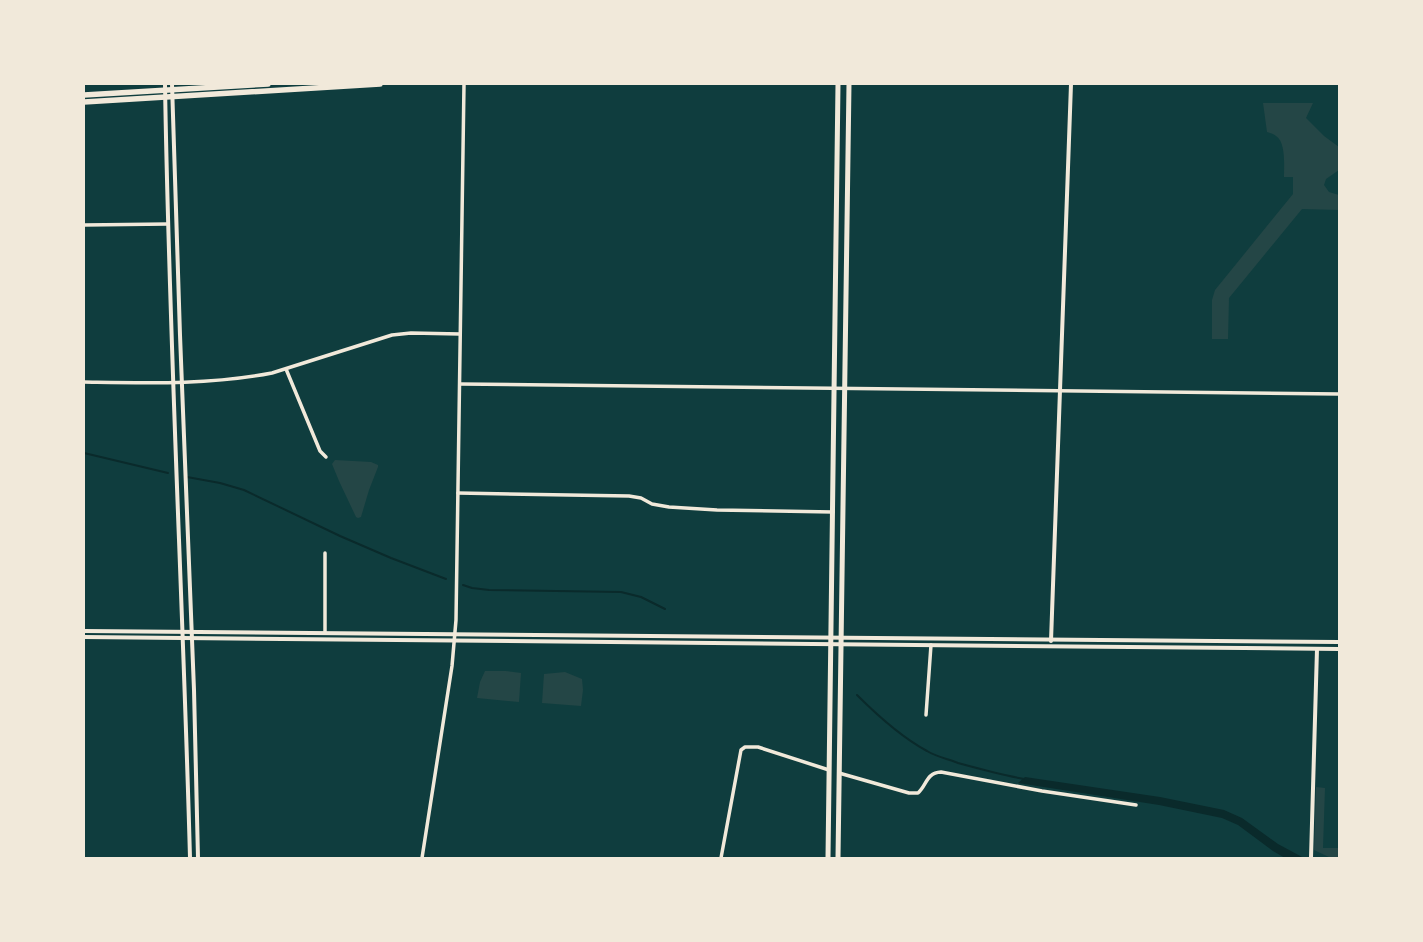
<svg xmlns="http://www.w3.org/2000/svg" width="1423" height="942" font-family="'Archivo Narrow',sans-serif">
  <rect width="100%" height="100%" fill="#0f3d3e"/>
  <g fill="#244646">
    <path d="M1263,103H1313L1306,118L1324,136L1339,147V170L1326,179L1324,185L1329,192L1339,195V210L1302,209L1229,298L1228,339H1212V300L1215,290L1293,194V177H1284C1284,166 1286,142 1276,136C1274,134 1270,133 1267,132Z"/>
    <path d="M335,460L371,462L378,465V467L369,490L361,517L358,518L356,517L339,481L332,464Z"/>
    <path d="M485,671H506L521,673L519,702L477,698L480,682Z"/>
    <path d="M565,672L582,679L583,690L581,706L542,703L544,674Z"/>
    <path d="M1316,787L1325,788L1323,848H1339V858H1331L1314,850Z"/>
  </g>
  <path fill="#0a2a2b" d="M1025,777L1160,797L1224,810L1242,818L1278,844L1304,858H1285L1273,851L1238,825L1222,818L1159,805L1018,783Z"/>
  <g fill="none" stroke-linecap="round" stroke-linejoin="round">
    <g stroke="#0a2a2b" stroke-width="2">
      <path d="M84,453L168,473"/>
      <path d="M187,477L220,483L244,490L340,536L391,558L446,579"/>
      <path d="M463,585L472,588L489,590L621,592L641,597L665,609"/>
      <path d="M857,695C878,716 901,737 927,751C937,757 948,759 958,763C980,769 1002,775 1024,779"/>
    </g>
    <g stroke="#f1e9da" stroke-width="3.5">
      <path d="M84,225L168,224"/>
      <path d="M286,369L320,451L326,457"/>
      <path d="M84,382C147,383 210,385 272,373L392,335L411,333L460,334"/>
      <path d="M460,384L1339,394"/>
      <path d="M458,493L629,496L641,498L652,504L669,507L717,510L833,512"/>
      <path d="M325,633V553"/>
      <path d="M926,715L931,645"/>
      <path d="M839,773L909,793H918C927,785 926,773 941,772L1042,791L1136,805"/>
      <path d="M422,858L452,666L456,620L464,84"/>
      <path d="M721,858L741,750L745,747H758L829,770"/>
    </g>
    <g stroke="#f1e9da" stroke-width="4">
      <path d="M165,84C169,342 183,600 190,858"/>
      <path d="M172,84L180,335L194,690L198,858"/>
      <path d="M84,631L1339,642"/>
      <path d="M84,637L1339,649"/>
      <path d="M1051,641L1071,84"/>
      <path d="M1311,858L1317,649"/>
    </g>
    <g stroke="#f1e9da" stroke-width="5">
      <path d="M828,858L838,84"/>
      <path d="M838,858L849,84"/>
    </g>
    <g stroke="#f1e9da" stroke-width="5.5">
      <path d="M84,95L268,84"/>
      <path d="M84,102L380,84"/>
    </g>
  </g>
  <rect width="1423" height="942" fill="none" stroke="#f1e9da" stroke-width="170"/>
</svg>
